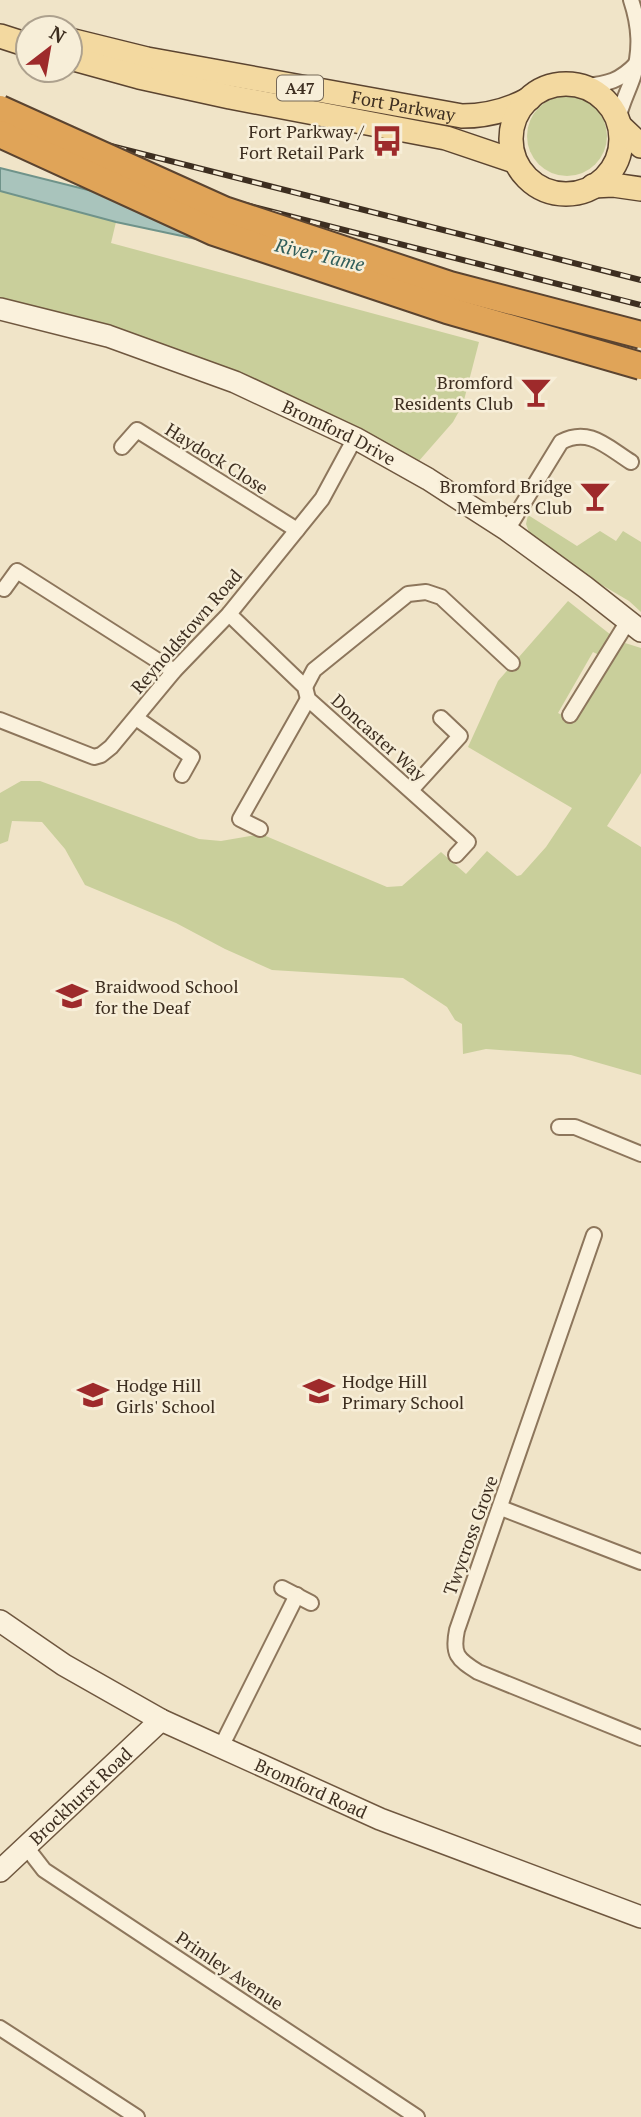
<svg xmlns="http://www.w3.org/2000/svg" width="641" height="2117" font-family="'PT Serif',serif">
  <rect width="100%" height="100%" fill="#f0e4c8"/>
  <g fill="#c9cf9b">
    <circle cx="567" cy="136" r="40"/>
    <path d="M0,191L116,222L111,243L479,342L463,404L453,422L418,462L245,374L107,324L0,304Z"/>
    <path d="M528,515L577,546L600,531L616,541L623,531L641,542V612L629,601L590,578L530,535L526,524Z"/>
    <path d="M568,601L611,635L599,655L593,652L558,713L570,719L625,643L641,648V773L607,826L641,847V1075L571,1055L486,1049L463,1054L462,1024L455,1020L447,1007L403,978L272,970L225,949L176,923L85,885L65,849L42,822L12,821L8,841L0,844V793L21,781H40L199,839L221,841L261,834L387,887L402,886L441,852L466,874L487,851L517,876L521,875L546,847L572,808L468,747L498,681Z"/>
  </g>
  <path fill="#a9c4bc" stroke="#6f938a" stroke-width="2" d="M0,168L180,213L641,321V337L445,292L116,222L0,191Z"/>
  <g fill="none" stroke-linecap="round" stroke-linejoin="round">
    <defs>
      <g id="street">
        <path d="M584,86C608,84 620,81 637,63"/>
        <path d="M618,120C621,104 628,92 633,77C641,50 640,27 631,0"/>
        <path d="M122,447L137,430L297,530"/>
        <path d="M507,530L561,442C589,427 607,447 631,462"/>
        <path d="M4,589L17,571L174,671"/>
        <path d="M229,614L305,687L308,699L468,842L456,855"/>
        <path d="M305,687L314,670L408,594L426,592L441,597L512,663"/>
        <path d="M570,715L628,621"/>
        <path d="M136,718L192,757L182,775"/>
        <path d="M0,720L94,757L101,755L111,747L174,671L229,614L322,499L355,438"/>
        <path d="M411,790L460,736L441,718"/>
        <path d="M260,829L240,819L308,699"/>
        <path d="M559,1127H575L641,1154"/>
        <path d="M594,1235L457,1630C452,1654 457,1659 478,1672L641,1738"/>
        <path d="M501,1508L641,1562"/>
        <path d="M282,1588L311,1603"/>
        <path d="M221,1747L297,1595"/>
        <path d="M27,1848L44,1870L417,2117"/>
        <path d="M0,2028L137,2117"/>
      </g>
      <g id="secondary">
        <path id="s1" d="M0,309L108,336L235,382L355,438L428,479L507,530L585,587L641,631"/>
        <path id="s2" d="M0,1621L64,1665L161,1720L380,1819L641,1917"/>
        <path id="s3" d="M0,1871L161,1720"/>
      </g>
      <g id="primary">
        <path d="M0,36L28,45"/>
        <path id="s4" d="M70,40L147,59L462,116C486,116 507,111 529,99"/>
        <path d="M70,58L139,77L230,97L446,138L514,161"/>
        <circle cx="566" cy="139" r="55"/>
        <path d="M620,126L641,146"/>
        <path d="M593,186L613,185L641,189"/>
      </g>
    </defs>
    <use href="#street" stroke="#8d765c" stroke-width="18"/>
    <use href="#secondary" stroke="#6f573f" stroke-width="24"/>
    <use href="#primary" stroke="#5b4430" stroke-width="26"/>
    <use href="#street" stroke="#faf1dc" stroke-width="14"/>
    <use href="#secondary" stroke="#faf1dc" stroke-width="21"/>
    <use href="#primary" stroke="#f3d9a0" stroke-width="23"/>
    <defs>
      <g id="rail">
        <path d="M0,118L641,280"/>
        <path d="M0,143L641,305"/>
      </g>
    </defs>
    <use href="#rail" stroke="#3d2e20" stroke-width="6"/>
    <use href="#rail" stroke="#f7eed8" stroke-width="3.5" stroke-dasharray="10" stroke-linecap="butt"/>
    <defs>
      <g id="highway-bridge">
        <path d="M0,109L224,210L450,285L641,335"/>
        <path d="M0,134L214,232L447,310L641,366"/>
      </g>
    </defs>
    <use href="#highway-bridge" stroke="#5b4430" stroke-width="30" stroke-linecap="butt"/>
    <use href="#highway-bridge" stroke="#e0a458" stroke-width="26"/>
  </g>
  <defs>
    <symbol id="bus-bare" viewBox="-9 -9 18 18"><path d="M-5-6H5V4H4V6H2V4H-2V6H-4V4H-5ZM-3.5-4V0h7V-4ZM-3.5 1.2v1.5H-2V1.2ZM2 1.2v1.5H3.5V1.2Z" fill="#9e2a2b" stroke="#f7eed8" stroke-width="2.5" paint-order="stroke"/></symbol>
    <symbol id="bar-bare" viewBox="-9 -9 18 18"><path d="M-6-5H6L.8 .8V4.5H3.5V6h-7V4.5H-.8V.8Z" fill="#9e2a2b" stroke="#f7eed8" stroke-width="2.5" paint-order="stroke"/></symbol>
    <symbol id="school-bare" viewBox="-9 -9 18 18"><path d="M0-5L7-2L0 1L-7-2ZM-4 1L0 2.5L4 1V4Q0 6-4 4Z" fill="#9e2a2b" stroke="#f7eed8" stroke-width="2.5" paint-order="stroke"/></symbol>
  </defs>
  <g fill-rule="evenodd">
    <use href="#bus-bare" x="365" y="119" width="44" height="44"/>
    <use href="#bar-bare" x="514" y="370" width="44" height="44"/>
    <use href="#bar-bare" x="573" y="474" width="44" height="44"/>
    <use href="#school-bare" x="50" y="974" width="44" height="44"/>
    <use href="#school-bare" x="297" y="1369" width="44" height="44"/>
    <use href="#school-bare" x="71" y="1373" width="44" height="44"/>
  </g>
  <g text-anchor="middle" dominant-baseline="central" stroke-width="5" stroke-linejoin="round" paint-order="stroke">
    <rect fill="#f7eed8" stroke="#756857" stroke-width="2" x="277" y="75.5" width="46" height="25" rx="5"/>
    <g font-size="16" font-weight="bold" fill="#3d2e20">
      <text x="300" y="88">A47</text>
    </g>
    <g font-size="18" fill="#3d2e20" stroke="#f7eed8">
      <text stroke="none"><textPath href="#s4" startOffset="340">Fort Parkway</textPath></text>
      <text stroke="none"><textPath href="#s1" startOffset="362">Bromford Drive</textPath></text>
      <text transform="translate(217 458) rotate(32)">Haydock Close</text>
      <text transform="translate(186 631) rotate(-49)">Reynoldstown Road</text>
      <text transform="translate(379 737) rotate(42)">Doncaster Way</text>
      <text transform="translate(470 1535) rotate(-70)">Twycross Grove</text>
      <text stroke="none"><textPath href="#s2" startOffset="354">Bromford Road</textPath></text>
      <text stroke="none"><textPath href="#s3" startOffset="110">Brockhurst Road</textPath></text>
      <text transform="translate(230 1970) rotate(34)">Primley Avenue</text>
    </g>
    <g font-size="18" fill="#3d2e20" stroke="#f7eed8" text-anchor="end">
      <text x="364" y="131">Fort Parkway /<tspan x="364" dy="21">Fort Retail Park</tspan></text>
      <text x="513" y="382">Bromford<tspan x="513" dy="21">Residents Club</tspan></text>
      <text x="572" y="486">Bromford Bridge<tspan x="572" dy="21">Members Club</tspan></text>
      <text x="95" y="986" text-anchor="start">Braidwood School<tspan x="95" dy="21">for the Deaf</tspan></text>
      <text x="342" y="1381" text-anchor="start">Hodge Hill<tspan x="342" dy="21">Primary School</tspan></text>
      <text x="116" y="1385" text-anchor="start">Hodge Hill<tspan x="116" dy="21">Girls' School</tspan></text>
    </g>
    <g font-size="19" font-style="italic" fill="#2f5d5a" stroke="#f7eed8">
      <text transform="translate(320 254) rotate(13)">River Tame</text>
    </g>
  </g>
  <g transform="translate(49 49) rotate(31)"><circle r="33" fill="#f7eed8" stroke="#ada18e" stroke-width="2"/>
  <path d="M0-5L12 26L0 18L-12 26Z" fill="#9e2a2b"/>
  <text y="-10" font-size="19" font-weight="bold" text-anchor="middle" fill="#3d2e20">N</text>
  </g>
</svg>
